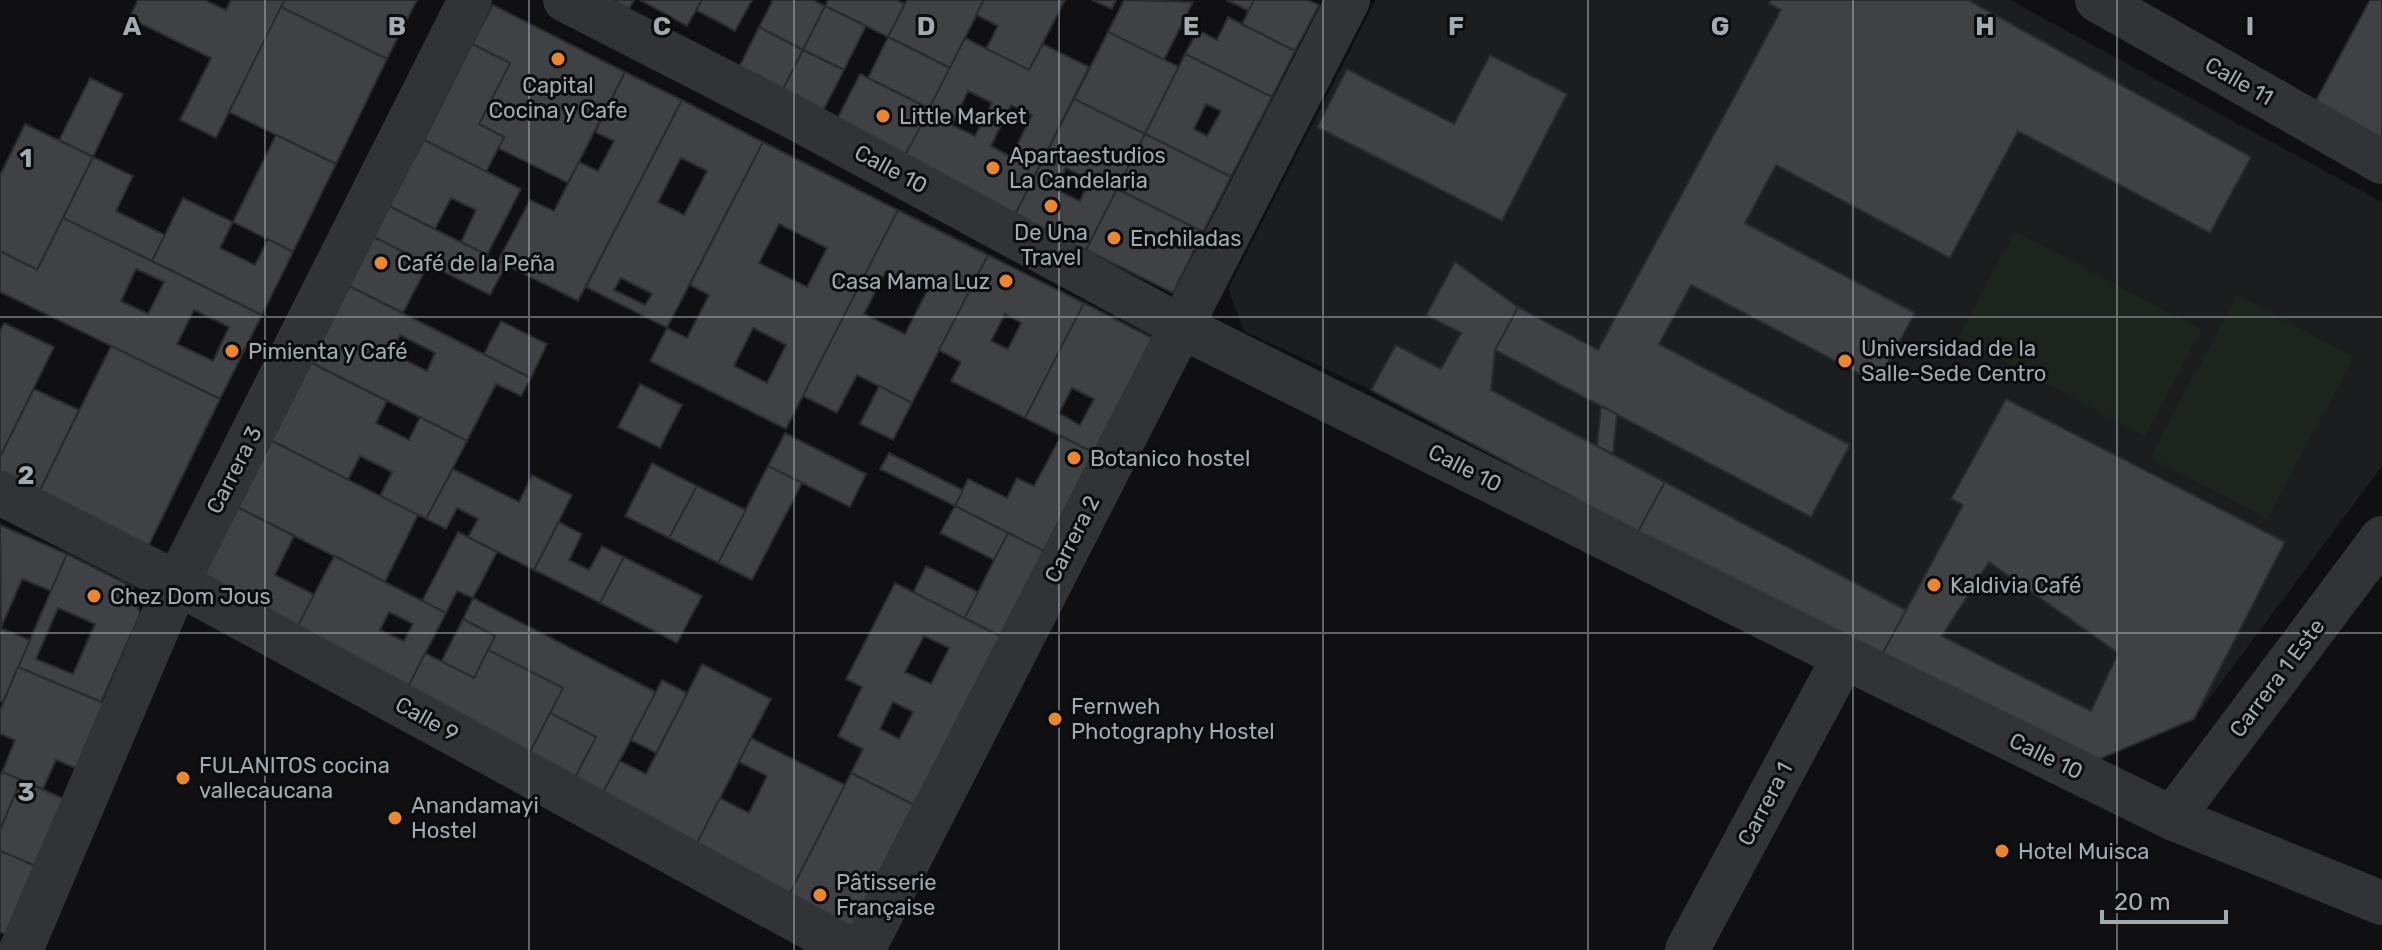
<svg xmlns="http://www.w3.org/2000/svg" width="2382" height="950" font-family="Rubik,sans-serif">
  <rect width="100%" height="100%" fill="#101012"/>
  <path fill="#1c1d1e" d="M1376,0H2010L2382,202V466L2194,719L2081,767L1371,390L1244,331L1228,289Z"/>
  <g fill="#1d241d">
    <path d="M2015,231L2202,330L2145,436L1958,337Z"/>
    <path d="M2237,295L2354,357L2267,519L2150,457Z"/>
  </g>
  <g fill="#3f4145" stroke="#2a2b2e" stroke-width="2" fill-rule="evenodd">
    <path d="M138,0H205L226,10L231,0H285L216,138L180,120L211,58L129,18Z"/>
    <path d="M285,0H417L387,59L281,7Z"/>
    <path d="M612,0H634L629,9Z"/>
    <path d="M640,0H702L687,26Z"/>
    <path d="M702,0H752L735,31L696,10Z"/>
    <path d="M773,0H813L825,6L803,50L759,27Z"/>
    <path d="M828,0H897L905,4L888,37L825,6Z"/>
    <path d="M907,0H984L950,68L888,37Z"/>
    <path d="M984,0H1065L1029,70L986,49L998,26L976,15Z"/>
    <path d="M1092,0H1116L1112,9Z"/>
    <path d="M1124,0L1193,2L1164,60L1108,32Z"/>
    <path d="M1226,0H1254L1249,11Z"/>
    <path d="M1254,0H1308L1319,5L1295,51L1242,24Z"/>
    <path d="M1771,0H1968L2251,157L2210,233L2018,131L1950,258L1776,165L1745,223L1915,313L1877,383L1691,285L1659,344L1850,445L1811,517L1495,350L1518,307L1598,350L1781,10L1769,4Z"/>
    <path d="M2370,0H2382V142L2313,106Z"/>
    <path d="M493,5L625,72L568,183L498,148L504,137L479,124L510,63L472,44Z"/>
    <path d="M825,6L866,26L844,70L803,50Z"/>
    <path d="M281,7L387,59L336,164L229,112Z"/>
    <path d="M1228,17L1295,51L1272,97L1185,54L1198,30L1217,40Z"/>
    <path d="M759,27L803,50L779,97L735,75Z"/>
    <path d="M1108,32L1179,67L1145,134L1074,99Z"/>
    <path d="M888,37L950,68L930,109L868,78Z"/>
    <path d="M965,38L1029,70L1043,44L1089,67L1015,215L903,159ZM968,91L992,103L975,136L952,125ZM1011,105L1032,115L1011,157L991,146Z"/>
    <path d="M472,44L510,63L479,124L504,137L486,172L424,140Z"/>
    <path d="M803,50L844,70L820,117L779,97Z"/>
    <path d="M1185,54L1272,97L1231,177L1145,134ZM1206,104L1221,111L1207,136L1194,129Z"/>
    <path d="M1490,55L1567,94L1502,221L1317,127L1347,69L1454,124Z"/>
    <path d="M625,72L682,100L578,301L498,261L530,200L554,211L579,162L598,171L614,141L595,132Z"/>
    <path d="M860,74L930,109L903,159L834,125Z"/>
    <path d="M90,78L123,94L93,157L59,140Z"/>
    <path d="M1074,99L1145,134L1086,250L1015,215ZM1066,168L1090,180L1080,201L1055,189Z"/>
    <path d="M682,100L763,142L667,328L586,287ZM681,158L707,171L684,215L658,202ZM621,278L652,294L645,305L614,290Z"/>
    <path d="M25,124L93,157L37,270L0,251V175Z"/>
    <path d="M1145,134L1231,177L1203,232L1117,189Z"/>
    <path d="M276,135L336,164L293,252L233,222Z"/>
    <path d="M424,140L521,189L487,255L461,242L476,210L451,198L435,229L389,206Z"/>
    <path d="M763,142L898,210L786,429L650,361L667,328L687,338L709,295L690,285ZM779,224L827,248L807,287L759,263ZM753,328L786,345L767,383L734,366Z"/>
    <path d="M93,157L133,176L116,211L165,235L152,261L63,218Z"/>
    <path d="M1117,189L1203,232L1173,293L1086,250Z"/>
    <path d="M183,198L233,222L220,248L255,265L268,239L293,252L262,315L152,261Z"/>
    <path d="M389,206L506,265L490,295L374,237Z"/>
    <path d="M898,210L988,255L912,403L857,375L837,413L803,396ZM886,271L927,291L905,334L864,314Z"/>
    <path d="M63,218L262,315L220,399L0,292V251L37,270ZM136,269L164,282L148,314L121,301ZM194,310L229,327L213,361L177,344Z"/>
    <path d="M374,237L428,265L403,313L349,286Z"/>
    <path d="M988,255L1084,303L1025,418L951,381L961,362L939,350ZM1005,314L1021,323L1008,349L991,341Z"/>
    <path d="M1455,262L1518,307L1495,350L1491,390L1665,482L1638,532L1371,390L1396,345L1441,369L1461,333L1426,315Z"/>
    <path d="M349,286L531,378L521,396L496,384L467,441L310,362ZM400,335L435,353L427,371L391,353Z"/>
    <path d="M1084,303L1156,340L1098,455L1025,418ZM1072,388L1094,399L1080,425L1059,413Z"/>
    <path d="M501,321L547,344L531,378L484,354Z"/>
    <path d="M4,323L54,347L0,457V331Z"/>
    <path d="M111,346L220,399L147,549L37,496Z"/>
    <path d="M310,362L387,401L376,423L409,440L420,417L467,441L426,519L380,496L392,472L360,456L348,480L270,440Z"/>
    <path d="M640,384L682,405L660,448L618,427Z"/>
    <path d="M879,386L912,403L893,440L860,424Z"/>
    <path d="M34,389L79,410L37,496L0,478V457Z"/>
    <path d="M2006,399L2285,542L2194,719L2081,767L1879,660L1963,505L1951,499ZM1989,562L2118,653L2091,711L1942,636Z"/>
    <path d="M1601,406L1617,414L1613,454L1597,446Z"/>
    <path d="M785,433L866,474L850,507L768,466Z"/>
    <path d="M1061,436L1098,455L1048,553L955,506L968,479L1007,498L1017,478L1034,486Z"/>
    <path d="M270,440L418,515L385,582L235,506Z"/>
    <path d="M889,453L963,490L955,506L880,469Z"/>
    <path d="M652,463L697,486L669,538L625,516Z"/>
    <path d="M768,466L802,483L752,580L718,563Z"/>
    <path d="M453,469L519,502L532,475L572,495L534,570L468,537L478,519L457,508L446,529L426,519Z"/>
    <path d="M1665,482L1906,610L1879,660L1638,532Z"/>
    <path d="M697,486L746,510L718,563L669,538Z"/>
    <path d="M235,506L294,536L275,575L315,595L291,639L193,590Z"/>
    <path d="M955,506L1008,533L994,560L940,533Z"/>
    <path d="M559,522L582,534L569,560L589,570L602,546L624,557L600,603L534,570Z"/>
    <path d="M0,525L67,554L51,591L22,579L1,628Z"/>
    <path d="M458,532L497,552L473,598L457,591L446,613L422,601Z"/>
    <path d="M1008,533L1048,553L1004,638L964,619Z"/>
    <path d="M67,554L133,587L140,614L101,702L18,667ZM58,608L95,624L73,674L36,659Z"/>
    <path d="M334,556L446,613L403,697L291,639ZM389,612L413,624L404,641L380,630Z"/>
    <path d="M624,557L702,596L677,643L600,603Z"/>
    <path d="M926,566L978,592L964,619L913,593Z"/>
    <path d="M895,583L1004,638L918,807L851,773L863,749L838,736L862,687L846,679ZM924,636L949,648L931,684L905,672ZM893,702L913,712L899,739L880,729Z"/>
    <path d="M473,598L656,692L600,798L572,783L596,737L550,713L563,688L488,650L495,636L463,619Z"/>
    <path d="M463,619L495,636L474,678L441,662Z"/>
    <path d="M0,628L30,640L3,702L0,701Z"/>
    <path d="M488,650L563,688L526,760L403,697L425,653L474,678Z"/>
    <path d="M702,664L771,699L695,847L600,798L620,761L646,774Z"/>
    <path d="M18,667L108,705L80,770L56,760L43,789L2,772L15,740L0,734V710Z"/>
    <path d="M662,680L687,693L656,753L631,740Z"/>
    <path d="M550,713L596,737L572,783L526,760Z"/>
    <path d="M751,738L845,785L789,895L695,847L720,798L749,813L767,776L739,762Z"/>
    <path d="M2,772L21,780L0,830V776Z"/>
    <path d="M851,773L918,807L857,929L789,895Z"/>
    <path d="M21,780L67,800L38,867L0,851V830Z"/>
    <path d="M0,851L38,867L8,935L0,932Z"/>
  </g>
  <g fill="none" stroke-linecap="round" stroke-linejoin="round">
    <g stroke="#313336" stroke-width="44">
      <path d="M565,0L797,119L1180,326L1844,657L2172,818L2382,903"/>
      <path d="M2097,0L2382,162"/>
      <path d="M0,493L177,583L851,950"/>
      <path d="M2172,818L2382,538"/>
      <path d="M21,950L177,583L470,0"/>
      <path d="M863,950L1348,0"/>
      <path d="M1687,950L1844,657"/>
    </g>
  </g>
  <path fill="none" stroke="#a2aab2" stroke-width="2" stroke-opacity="0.55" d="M265,0V950M529,0V950M794,0V950M1059,0V950M1323,0V950M1588,0V950M1853,0V950M2117,0V950M0,317H2382M0,633H2382"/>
  <g fill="#e98631" stroke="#0b0c0d" stroke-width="3">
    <circle cx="558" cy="59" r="8"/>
    <circle cx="883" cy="116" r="8"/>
    <circle cx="993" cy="168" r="8"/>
    <circle cx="1051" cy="206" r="8"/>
    <circle cx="1114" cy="238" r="8"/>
    <circle cx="381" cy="263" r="8"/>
    <circle cx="1006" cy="281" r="8"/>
    <circle cx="232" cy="351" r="8"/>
    <circle cx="1845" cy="361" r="8"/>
    <circle cx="1074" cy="458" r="8"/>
    <circle cx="1934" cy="585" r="8"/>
    <circle cx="94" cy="596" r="8"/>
    <circle cx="1055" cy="719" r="8"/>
    <circle cx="183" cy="778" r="8"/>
    <circle cx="395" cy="818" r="8"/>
    <circle cx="2002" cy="851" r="8"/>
    <circle cx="820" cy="895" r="8"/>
  </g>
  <g text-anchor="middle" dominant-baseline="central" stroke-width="6" stroke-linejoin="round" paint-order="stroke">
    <g font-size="22" fill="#a2aab2" stroke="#0b0c0d">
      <text transform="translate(2239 81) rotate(30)">Calle 11</text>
      <text transform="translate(891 169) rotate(28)">Calle 10</text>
      <text transform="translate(1465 468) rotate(27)">Calle 10</text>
      <text transform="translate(234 470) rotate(-63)">Carrera 3</text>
      <text transform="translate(1072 539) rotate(-63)">Carrera 2</text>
      <text transform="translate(2277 678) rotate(-53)">Carrera 1 Este</text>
      <text transform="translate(427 719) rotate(29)">Calle 9</text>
      <text transform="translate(2046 756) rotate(26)">Calle 10</text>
      <text transform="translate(1765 804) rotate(-62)">Carrera 1</text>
    </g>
    <g font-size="22" fill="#a2aab2" stroke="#0b0c0d" text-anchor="start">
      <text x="558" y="85" text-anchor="middle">Capital<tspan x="558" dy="25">Cocina y Cafe</tspan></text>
      <text x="899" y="116">Little Market</text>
      <text x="1009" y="155">Apartaestudios<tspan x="1009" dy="25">La Candelaria</tspan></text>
      <text x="1051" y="232" text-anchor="middle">De Una<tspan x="1051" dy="25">Travel</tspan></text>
      <text x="1130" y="238">Enchiladas</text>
      <text x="397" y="263">Café de la Peña</text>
      <text x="990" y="281" text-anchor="end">Casa Mama Luz</text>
      <text x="1861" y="348">Universidad de la<tspan x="1861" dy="25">Salle-Sede Centro</tspan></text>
      <text x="248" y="351">Pimienta y Café</text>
      <text x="1090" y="458">Botanico hostel</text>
      <text x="1950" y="585">Kaldivia Café</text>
      <text x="110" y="596">Chez Dom Jous</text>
      <text x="1071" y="706">Fernweh<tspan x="1071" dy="25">Photography Hostel</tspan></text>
      <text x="199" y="765">FULANITOS cocina<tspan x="199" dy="25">vallecaucana</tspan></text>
      <text x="411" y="805">Anandamayi<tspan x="411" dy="25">Hostel</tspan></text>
      <text x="2018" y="851">Hotel Muisca</text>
      <text x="836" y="882">Pâtisserie<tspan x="836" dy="25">Française</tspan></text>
    </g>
  </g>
  <g font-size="26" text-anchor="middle" font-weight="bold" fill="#a2aab2" stroke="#0b0c0d" stroke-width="6" stroke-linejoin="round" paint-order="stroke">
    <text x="132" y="35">A</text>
    <text x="397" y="35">B</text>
    <text x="662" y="35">C</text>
    <text x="926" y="35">D</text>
    <text x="1191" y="35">E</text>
    <text x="1456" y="35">F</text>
    <text x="1720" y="35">G</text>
    <text x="1985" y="35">H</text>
    <text x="2250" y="35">I</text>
    <text x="26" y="167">1</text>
    <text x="26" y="484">2</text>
    <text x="26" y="801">3</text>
  </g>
  <path d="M2102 910v12h124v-12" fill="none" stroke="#a2aab2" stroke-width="4"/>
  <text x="2114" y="910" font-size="24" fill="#a2aab2" stroke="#0b0c0d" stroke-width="6" paint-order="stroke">20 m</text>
</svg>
